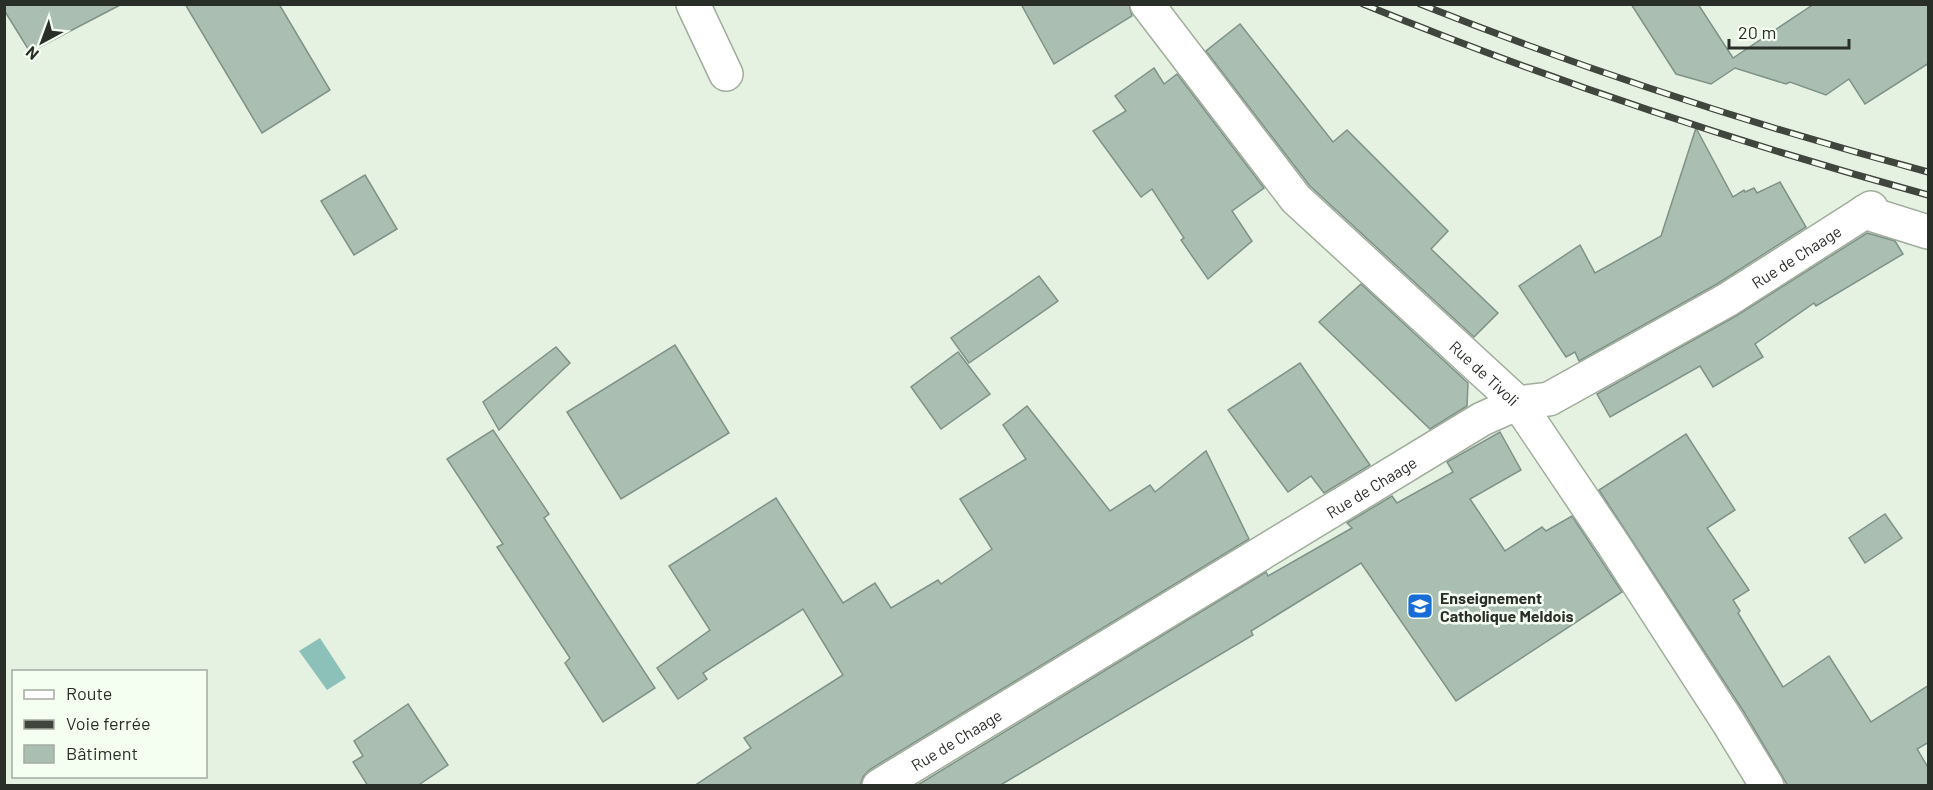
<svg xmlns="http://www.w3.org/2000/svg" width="1933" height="790" font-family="Barlow,sans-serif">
  <rect width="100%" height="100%" fill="#e6f2e1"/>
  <path fill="#8bc1b9" d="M320,638L346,678L327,690L299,651Z"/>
  <g fill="#aabeb2" stroke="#7f9287" stroke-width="1.5">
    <path d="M4,4H122L30,52L4,10Z"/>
    <path d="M185,4H279L330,90L262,133Z"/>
    <path d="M1021,4H1129L1132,16L1054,64Z"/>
    <path d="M1631,4H1698L1733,58L1814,4H1929V63L1865,104L1849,79L1826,95L1790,82L1786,84L1735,68L1711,84L1676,74Z"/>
    <path d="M1240,24L1333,142L1347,130L1448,231L1431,249L1498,313L1474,337L1310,186L1206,51Z"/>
    <path d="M1154,68L1164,84L1177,74L1264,188L1232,211L1252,241L1208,279L1181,240L1184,238L1152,189L1141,197L1093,131L1126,111L1115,96Z"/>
    <path d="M1696,128L1733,197L1744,190L1745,192L1754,188L1757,193L1780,182L1806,227L1717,284L1579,361L1575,352L1566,357L1519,286L1580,245L1595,273L1661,236Z"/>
    <path d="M365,175L397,229L354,255L321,201Z"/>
    <path d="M1867,233L1895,241L1903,254L1816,306L1814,303L1755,344L1763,357L1713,387L1700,366L1610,417L1597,394L1736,316Z"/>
    <path d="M1039,276L1058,301L969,363L951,338Z"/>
    <path d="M1361,284L1468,383L1467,406L1430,429L1319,322Z"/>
    <path d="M675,345L729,433L621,499L567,412Z"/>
    <path d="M556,347L570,363L499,430L483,402Z"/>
    <path d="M958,352L990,394L941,429L911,387Z"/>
    <path d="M1300,363L1370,465L1324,493L1311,476L1288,492L1228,410Z"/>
    <path d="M1027,406L1110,511L1150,485L1155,492L1206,451L1249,539L869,770L863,777L860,786H694L751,748L744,738L843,675L803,609L703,673L707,679L678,699L657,668L710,630L669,566L776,498L843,603L875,583L891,608L938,580L941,584L992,549L960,499L1026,459L1003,425Z"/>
    <path d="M493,430L549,514L544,518L655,688L603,722L565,663L570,658L497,547L503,544L447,459Z"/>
    <path d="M1500,432L1521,470L1470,499L1505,551L1542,527L1546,531L1572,516L1622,592L1456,701L1361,563L1251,631L1253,635L999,786H916L1266,572L1268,576L1352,528L1347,523L1392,496L1397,503L1453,472L1447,462Z"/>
    <path d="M1686,434L1735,510L1707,528L1749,590L1733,600L1740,611L1738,613L1783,687L1829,656L1871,722L1929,685V742L1917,749L1929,769V786H1788L1744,712L1599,490Z"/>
    <path d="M1885,514L1902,538L1865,563L1849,538Z"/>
    <path d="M408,704L448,765L417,786H368L353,762L363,756L354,741Z"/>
  </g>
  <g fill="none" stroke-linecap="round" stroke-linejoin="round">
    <defs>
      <g id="minor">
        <path d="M693,4L726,74"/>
        <path id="s1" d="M1147,4L1296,199L1518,403L1613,544L1728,722L1767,786"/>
        <path d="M1864,212L1928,232"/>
        <path id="s2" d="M879,786L1482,419L1518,403L1549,399L1727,300L1871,208"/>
      </g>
    </defs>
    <use href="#minor" stroke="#a1ad9c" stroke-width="36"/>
    <use href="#minor" stroke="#fff" stroke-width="33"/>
    <defs>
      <g id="rail">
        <path d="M1363,4C1549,80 1735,142 1928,195"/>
        <path d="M1420,4C1586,70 1756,126 1928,172"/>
      </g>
    </defs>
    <use href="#rail" stroke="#40453e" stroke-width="7"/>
    <use href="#rail" stroke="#f5fff1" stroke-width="4.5" stroke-dasharray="14" stroke-linecap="butt"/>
  </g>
  <defs>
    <symbol id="school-square" viewBox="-11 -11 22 22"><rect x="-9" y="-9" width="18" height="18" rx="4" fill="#186cd6" stroke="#f5fff1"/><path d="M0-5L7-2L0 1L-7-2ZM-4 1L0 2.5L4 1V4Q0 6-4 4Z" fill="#fff"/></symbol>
  </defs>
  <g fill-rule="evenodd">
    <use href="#school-square" x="1405" y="591" width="30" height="30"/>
  </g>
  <g text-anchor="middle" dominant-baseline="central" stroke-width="5" stroke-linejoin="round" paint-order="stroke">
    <g font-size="16" fill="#2a2e28" stroke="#f5fff1">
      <text stroke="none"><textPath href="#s2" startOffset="1062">Rue de Chaage</textPath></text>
      <text stroke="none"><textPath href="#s1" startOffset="502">Rue de Tivoli</textPath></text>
      <text stroke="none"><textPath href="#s2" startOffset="576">Rue de Chaage</textPath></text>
      <text stroke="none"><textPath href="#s2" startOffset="90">Rue de Chaage</textPath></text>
    </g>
    <g font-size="16" font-weight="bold" fill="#2a2e28" stroke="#f5fff1" text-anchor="start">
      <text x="1440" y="597">Enseignement<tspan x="1440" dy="18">Catholique Meldois</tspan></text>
    </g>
  </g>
  <rect width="1933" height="790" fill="none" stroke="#2a2e28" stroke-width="12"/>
  <rect x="12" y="670" width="195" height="108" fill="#f5fff1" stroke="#a4aba1" stroke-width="1.5"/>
  <rect x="24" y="690" width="30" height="9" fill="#ffffff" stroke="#a4aba1" stroke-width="1.5"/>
  <text x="66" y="700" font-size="18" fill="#2a2e28">Route</text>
  <rect x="24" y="720" width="30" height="9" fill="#40453e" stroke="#a4aba1" stroke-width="1.5"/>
  <text x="66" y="730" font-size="18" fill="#2a2e28">Voie ferrée</text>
  <rect x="24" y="745" width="30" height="18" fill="#aabeb2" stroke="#a4aba1" stroke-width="1.5"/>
  <text x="66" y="760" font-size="18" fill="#2a2e28">Bâtiment</text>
  <g transform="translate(42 42) rotate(221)" stroke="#f5fff1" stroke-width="4.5" paint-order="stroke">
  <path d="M0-4.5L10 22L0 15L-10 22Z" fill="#2a2e28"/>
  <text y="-9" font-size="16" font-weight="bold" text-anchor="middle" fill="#2a2e28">N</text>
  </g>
  <path d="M1729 39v9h120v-9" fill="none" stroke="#2a2e28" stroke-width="3"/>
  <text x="1738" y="39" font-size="18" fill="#2a2e28" stroke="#f5fff1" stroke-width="4.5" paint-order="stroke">20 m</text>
</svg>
